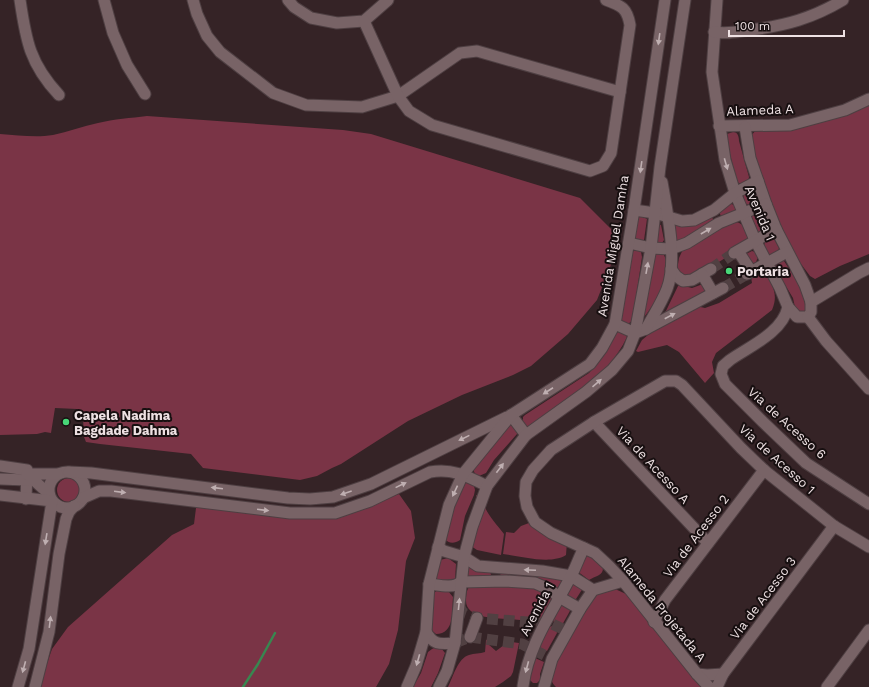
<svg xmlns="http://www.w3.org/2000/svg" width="869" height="687" font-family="'Work Sans',sans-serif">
  <rect width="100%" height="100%" fill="#352326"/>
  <g fill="#7a3446">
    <path d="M869,101V254L840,266L815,279L810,276L795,256L767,199L750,137L756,130Z"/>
    <path d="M147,116L343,130L371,134L580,198L614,232L618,247L597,300L568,334L531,366L513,375L462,395L408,421L341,464L332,468L317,476L300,480L203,468L191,454L100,444L86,442L84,437L83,418L77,409L55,408L51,433L45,432L37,434L0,435V134C18,135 35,138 53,135C68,132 83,126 98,123C114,119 131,118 147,116Z"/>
    <path d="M733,132C738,132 739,137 739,141L749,177L748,182L741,184L737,182L726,138L727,134Z"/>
    <circle cx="750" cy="198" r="7"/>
    <path d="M731,204L735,205L737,210L721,216L719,212L720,210Z"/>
    <path d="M758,211L762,212L768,226V228L760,233H758L751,216L752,214Z"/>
    <path d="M641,216L647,219L644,240L641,241H637L633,237L637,218Z"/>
    <path d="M711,216L713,219V222L711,224L677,242L675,239L674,223Z"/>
    <path d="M726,221C743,221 750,227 746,245L698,275L687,279L677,270L679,258L684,247Z"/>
    <path d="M657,224L661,225L664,240L662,243H656Z"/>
    <path d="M770,238L774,239L779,248L778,251L772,256C766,253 763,247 765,241Z"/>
    <path d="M637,250L641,252L642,257L633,317V320L628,324L622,322L621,320L631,252Z"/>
    <path d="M752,251L755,252L758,257L756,262L753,264L746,254Z"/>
    <path d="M658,253L664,255C674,275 657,300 645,316L643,315L653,255Z"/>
    <path d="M782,260L784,261L805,293L809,313L796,312L793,298L775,268L776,262Z"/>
    <path d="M764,271C772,285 779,293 772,310L716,353L712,362L714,373L705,383L679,352L667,345L638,352L636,351L642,340L655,329L696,306L705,308L719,303L752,283L751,277Z"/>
    <path d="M703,284L707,293L665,313L678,286L680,285L692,288Z"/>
    <path d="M619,330L625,333L627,337C607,379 566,401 529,427H527L523,424V417L525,415L589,373L596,365Z"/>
    <path d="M510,423L519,429L517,434L494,460L486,473L479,476L475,474L473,469Z"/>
    <circle cx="69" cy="490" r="12"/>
    <path d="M467,482L474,486L475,490L474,495L465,516L460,540C454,544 449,544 444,538L443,530L463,483Z"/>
    <path d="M399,494L411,511L415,538L406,561L398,630L389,664L376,687H39L52,649L68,627L172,535L194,524L196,508L200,503L331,518Z"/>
    <path d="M476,495L482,497C484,512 495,522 504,534L501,555L477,550L471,546L465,535V528L471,518L477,500Z"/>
    <path d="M529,523L533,524L567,542L566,555C551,565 520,556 503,554L506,532L514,533L521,526Z"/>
    <path d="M587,555H590L603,568C603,576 595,576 589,580L577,571L582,557Z"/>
    <path d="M448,558L456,564L455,580L451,583L438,581L436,578L440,560Z"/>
    <path d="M467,565L490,571L491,575L490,578L468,580L465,568Z"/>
    <path d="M500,572L564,578L558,589L501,577Z"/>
    <path d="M572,583L583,588L576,599L573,600L566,597Z"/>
    <path d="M470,585H530L549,593L551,599C546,610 545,620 532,621L533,625L527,635H524L520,630V620C504,618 465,621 466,600C466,593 467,590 470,585Z"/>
    <path d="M613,588L626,594L702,687H556C551,682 550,678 550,671L588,596Z"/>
    <path d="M438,590L448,591L453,597C452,610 455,634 436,634L430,629L432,594Z"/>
    <path d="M562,604L571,609L561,627L553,621Z"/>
    <path d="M552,626L556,629L557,633L547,651L543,652L538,647L548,628Z"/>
    <path d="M489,639L488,644L496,651L504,645L505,641L519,643L513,672L511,676L503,682L495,687H448C453,677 458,658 469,655C474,653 480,654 485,652L486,640Z"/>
    <path d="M436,647L441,648L445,653L438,673L431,687H413L421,673L428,652L432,649Z"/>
    <path d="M535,658L544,662L540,674V680L537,683H533L529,679Z"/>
  </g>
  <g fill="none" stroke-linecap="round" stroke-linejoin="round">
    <path stroke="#388750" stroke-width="2.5" d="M243,687L258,664L275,633"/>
    <g stroke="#514042" stroke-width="11" stroke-dasharray="11 5.5" stroke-linecap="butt">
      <path d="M711,269L734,253"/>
      <path d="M723,288L747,274"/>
      <path d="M459,606L463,613L477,618L552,624L567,631"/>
      <path d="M455,643L470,637L522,644L552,659"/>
    </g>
    <defs>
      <g id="minor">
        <path d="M20,0C26,41 30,64 59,95"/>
        <path d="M104,0L113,33L127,65L145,94"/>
        <path d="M193,0L197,14L207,36L220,52L273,93L306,105L362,107L398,96L460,53L477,51L620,92"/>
        <path d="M288,0L294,7L311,18L337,23L364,21L388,0"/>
        <path d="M717,0L712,72L725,160L735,193L755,240L780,288L788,307"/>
        <path d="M364,21L398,96L409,111L432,125L590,171L603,166L611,153L630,25C627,8 622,6 606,0"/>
        <path d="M714,32C728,34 736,32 750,30C785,26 813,18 843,0"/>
        <path d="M719,126L790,125L845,110L869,99"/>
        <path d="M745,127L750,158L766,204L776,229L805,285L811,302"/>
        <path d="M634,210L655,213L682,221L694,220L714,210L735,193L758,181"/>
        <path d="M629,243L651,248L671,249L687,243L719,223L766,204"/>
        <path d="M738,251L751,271"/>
        <path d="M734,253L776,229"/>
        <path d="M869,268L859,273L811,302V312L808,317H797L788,307C782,333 750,346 730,360L723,366L721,374L725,384L763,422L806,463L869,504"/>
        <path d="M671,269L676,276L683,281L692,280L711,269"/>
        <path d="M702,274L713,293"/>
        <path d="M747,274L787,252"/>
        <path d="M808,317L826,341L869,389"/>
        <path d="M615,324L635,333L646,329L723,288"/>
        <path d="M646,329C653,316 662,302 667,289C678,261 667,211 662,182"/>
        <path d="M511,415L526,435"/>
        <path d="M594,422L708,543"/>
        <path d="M0,466L27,470L26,499"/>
        <circle cx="67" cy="490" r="18"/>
        <path d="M69,472L91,473L288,498L310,499L333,497L371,484L507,417"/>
        <path d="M0,479L27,480"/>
        <path d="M49,494L27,474H57"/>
        <path d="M0,495L52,501L29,649L18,687"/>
        <path d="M83,498L99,491H111L290,513H335L370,501L430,472C452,468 467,476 487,486"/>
        <path d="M438,547L444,551L464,557L478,566L542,571L571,576L593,590"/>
        <path d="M429,584C439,585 453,589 461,582L506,581L535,583L549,589L559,597L580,609"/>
        <path d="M654,622L665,600L764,470"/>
        <path d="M426,632C434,646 441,644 455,643"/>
        <path d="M470,637L477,618"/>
        <path d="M697,674L707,675L723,674"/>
        <path d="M523,686C529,643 552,613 571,576C576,567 579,557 584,548"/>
        <path d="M35,687L49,632L59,554L66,519L69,512L74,506"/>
        <path d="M407,687L416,666L426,632L429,584L449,505L463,474L511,415L590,364L602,348L615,324L634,210L665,0"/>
        <path d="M439,687L447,671L455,643L464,557L472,527L487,486L526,435L586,392L612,370L628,351L635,333L651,248L660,167L685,0"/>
        <path d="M544,687L552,659L580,609L593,590L623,581"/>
        <path d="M709,687L697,674L623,581L609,566L595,553L551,533L535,522L527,507L525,496L526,482L533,470L551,450L594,422L665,381H676L682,385L741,448L764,470L834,526L869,547"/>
        <path d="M717,687L723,674L834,526"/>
        <path d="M827,687L869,630"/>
      </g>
    </defs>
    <use href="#minor" stroke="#4e3f42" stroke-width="13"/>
    <use href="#minor" stroke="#786366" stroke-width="11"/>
  </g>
  <defs><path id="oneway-solid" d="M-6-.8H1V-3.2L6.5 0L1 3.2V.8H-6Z"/></defs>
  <g fill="#bfafb1">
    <use href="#oneway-solid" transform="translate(659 39) rotate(98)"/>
    <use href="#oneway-solid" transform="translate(726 164) rotate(74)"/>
    <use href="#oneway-solid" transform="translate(641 167) rotate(98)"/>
    <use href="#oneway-solid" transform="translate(706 231) rotate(-30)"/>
    <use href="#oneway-solid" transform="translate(647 268) rotate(-80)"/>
    <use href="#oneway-solid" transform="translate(670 316) rotate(-28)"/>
    <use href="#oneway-solid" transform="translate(597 383) rotate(-41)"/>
    <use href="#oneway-solid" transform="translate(548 391) rotate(147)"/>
    <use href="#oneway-solid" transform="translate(464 438) rotate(154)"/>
    <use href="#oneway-solid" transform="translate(500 468) rotate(-53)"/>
    <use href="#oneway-solid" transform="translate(401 485) rotate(-26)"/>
    <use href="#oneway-solid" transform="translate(217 488) rotate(-173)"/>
    <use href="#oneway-solid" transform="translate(455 491) rotate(115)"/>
    <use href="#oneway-solid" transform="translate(120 492) rotate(7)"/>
    <use href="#oneway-solid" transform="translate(346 493) rotate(161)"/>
    <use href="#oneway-solid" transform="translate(263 510) rotate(7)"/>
    <use href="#oneway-solid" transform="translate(46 539) rotate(99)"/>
    <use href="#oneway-solid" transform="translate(530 570) rotate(-177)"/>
    <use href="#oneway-solid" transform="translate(459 604) rotate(-84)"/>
    <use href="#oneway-solid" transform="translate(50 622) rotate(-83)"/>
    <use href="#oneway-solid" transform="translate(418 660) rotate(106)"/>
    <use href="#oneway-solid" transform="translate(24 667) rotate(105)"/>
    <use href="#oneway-solid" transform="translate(527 667) rotate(105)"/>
  </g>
  <g fill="#48d778" stroke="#170f10" stroke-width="1.5">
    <circle cx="729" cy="271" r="4"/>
    <circle cx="66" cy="422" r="4"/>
  </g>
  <g text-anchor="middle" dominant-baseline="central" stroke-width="4" stroke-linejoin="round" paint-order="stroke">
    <g font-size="13" fill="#eee1e3" stroke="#170f10">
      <text transform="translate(760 110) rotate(-2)">Alameda A</text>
      <text transform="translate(760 213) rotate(67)">Avenida 1</text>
      <text transform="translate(613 246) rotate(-81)">Avenida Miguel Damha</text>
      <text transform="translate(787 423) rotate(42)">Via de Acesso 6</text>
      <text transform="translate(777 459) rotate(42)">Via de Acesso 1</text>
      <text transform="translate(653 465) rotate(47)">Via de Acesso A</text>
      <text transform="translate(696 536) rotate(-53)">Via de Acesso 2</text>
      <text transform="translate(763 598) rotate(-53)">Via de Acesso 3</text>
      <text transform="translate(537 609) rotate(-62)">Avenida 1</text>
      <text transform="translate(662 609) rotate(51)">Alameda Projetada A</text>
    </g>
    <g font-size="13" font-weight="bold" fill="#eee1e3" stroke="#170f10" text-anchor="start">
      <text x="737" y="271">Portaria</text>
      <text x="74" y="415">Capela Nadima<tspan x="74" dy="15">Bagdade Dahma</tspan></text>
    </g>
  </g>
  <path d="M729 30v6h115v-6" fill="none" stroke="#eee1e3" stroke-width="2"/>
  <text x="735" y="30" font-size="12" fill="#eee1e3" stroke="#170f10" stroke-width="3" paint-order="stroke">100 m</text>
</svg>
